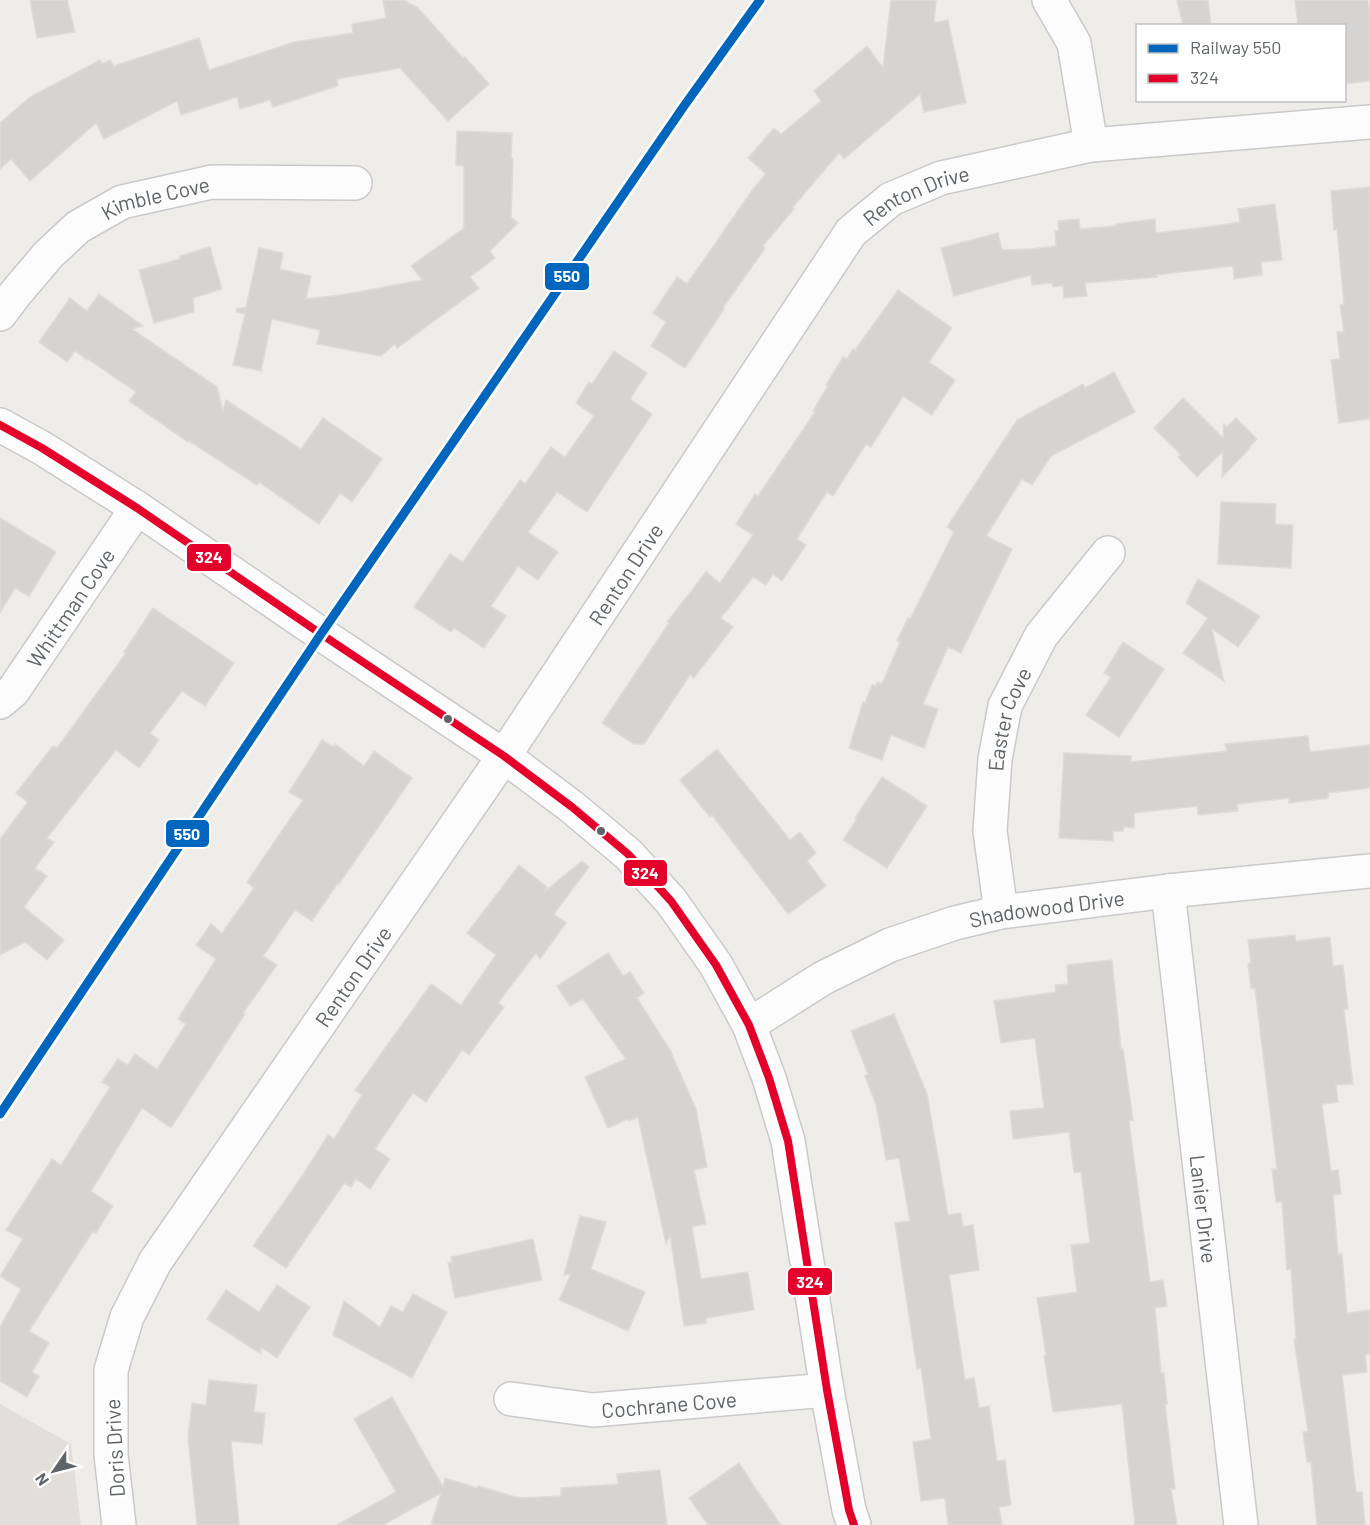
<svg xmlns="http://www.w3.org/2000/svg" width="1370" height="1525" font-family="Barlow,sans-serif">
  <rect width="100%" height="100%" fill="#efedea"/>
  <path fill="#e2dfda" d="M0,1404L71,1444L81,1525H0Z"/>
  <g fill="#d6d4d3" stroke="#dedcd9" stroke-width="1.5">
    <path d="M30,0H67L75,32L37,38Z"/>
    <path d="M383,0H403L417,7L463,58L465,57L489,84L448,121L400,68L337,79L338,86L273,107L270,100L240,109L237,97L181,115L177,101L104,139L96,123L30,181L11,159L0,169V123L30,97L100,60L102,64L110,60L114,66L199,38L209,70L294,42L353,33L352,24L386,18Z"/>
    <path d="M891,0H936L934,23L948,20L966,103L924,112L920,94L844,159L839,153L793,207L794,209L763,246L765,248L723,308L724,309L685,368L651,346L666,322L653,313L677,277L687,284L753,189L766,174L748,158L774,128L781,134L821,101L814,91L867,46L883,68Z"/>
    <path d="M1177,0H1208L1211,26H1183Z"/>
    <path d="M1295,0H1368L1370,13V81L1344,84V26H1298Z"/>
    <path d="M457,131L512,133L511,158H513L511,217L518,223L490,251L495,258L470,277L479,288L397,348L395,344L381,356L317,344L320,330L272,319L261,371L233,365L245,314L236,312V309L246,307L259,248L283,253L280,269L311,276L306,299L341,295L422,280L411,266L464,228V166L456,165Z"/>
    <path d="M1370,187V419L1339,423L1331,360L1340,359L1337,332H1344L1340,305L1344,304L1337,229L1334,230L1331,191Z"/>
    <path d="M1275,204L1282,260L1261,262L1262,275L1234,279L1233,266L1156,275L1157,277L1085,283L1087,296L1064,298L1063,286L1053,287L1052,283L1032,285L1031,275L954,296L941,248L998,233L1002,250L1031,249L1056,246L1055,231L1059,230L1058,221L1079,219L1080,229L1116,226V224L1155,219L1156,233L1207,227L1240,222L1238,209Z"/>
    <path d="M210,247L222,289L193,298L194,312L154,323L139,270L180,259V256Z"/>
    <path d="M898,290L952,328L929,362L955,380L932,415L903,396L871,447L866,444L833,496L827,492L812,515L797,539L806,545L782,581L773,574L766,585L753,577L721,618L733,627L694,678L690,675L644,744H634L602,723L669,623L667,622L706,572L720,583L753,535L736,524L755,494L758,496L815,412L813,411L828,386L826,385L843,357L847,359L853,349L855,350Z"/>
    <path d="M99,294L143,326L132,329L217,387L223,411L226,400L301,449L323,418L382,459L352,502L340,493L319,524L259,482L257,485L189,441L188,442L129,401L136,392L88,359L87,360L75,351L67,362L39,342L70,298L87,311Z"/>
    <path d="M614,351L647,373L630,399L652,414L587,512L557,492L528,532L558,552L538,580L518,566L491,606L506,616L484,648L454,628L451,632L414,607L450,554L463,562L520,480L525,484L551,447L565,457L594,416L576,403L589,382L592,384Z"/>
    <path d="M1114,372L1135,412L1051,456L1032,485L1022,479L986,536L1012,549L961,653L948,647L923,704L938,709L924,748L891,735L882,760L849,748L863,702L865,703L872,685L876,686L877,682L882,684L900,642L897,641L908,618L910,619L954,532L947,527L1017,420L1083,384L1085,388Z"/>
    <path d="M1183,398L1223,438L1224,424L1227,427L1236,418L1257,439L1249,447L1250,448L1222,477L1223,451L1197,477L1178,457L1181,455L1154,428Z"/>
    <path d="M1221,502L1276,504L1275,524L1293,525L1291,568L1218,564Z"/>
    <path d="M0,518L56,552L29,596L15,588L0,613Z"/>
    <path d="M1198,579L1260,616L1238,647L1212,629L1224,681L1183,653L1208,618L1186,603Z"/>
    <path d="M153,608L234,663L205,706L182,691L150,733L159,740L139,768L116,750L47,838L54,842L35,868L47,876L24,907L64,940L47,960L25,942L0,955V839L28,802L16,793L53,746L57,748L126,653L124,652Z"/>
    <path d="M1123,642L1164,669L1119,737L1086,715L1111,677L1104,673Z"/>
    <path d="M1308,736L1310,752L1370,745V788L1328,793V798L1289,803V798L1237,804L1238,811L1198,815L1197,806L1134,813V828L1124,827L1123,831H1113V841L1059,838L1064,753L1131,756V762L1227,751L1225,744Z"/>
    <path d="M322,740L333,747L335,744L364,766L374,751L412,778L339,884L338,883L312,921L295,910L263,956L277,965L243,1013L245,1014L171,1128L142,1108L91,1191L113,1206L96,1233L93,1231L29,1331L49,1343L32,1372L39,1376L27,1397L0,1381V1327L21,1289L0,1276L23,1239L6,1230L52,1159L61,1165L110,1087L102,1082L118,1059L128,1065L135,1054L157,1069L186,1024L178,1019L216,959L196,945L211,924L222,933L254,888L247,882L303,800L289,792Z"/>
    <path d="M717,749L790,840L800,832L816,853L807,861L826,886L788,914L712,815L710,817L680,780Z"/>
    <path d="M882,777L927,806L887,868L843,840L857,819L855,818Z"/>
    <path d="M582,861L589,867L554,914L566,923L540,959L536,953L498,1003L504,1007L469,1055L462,1050L426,1102L413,1093L375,1149L390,1159L370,1189L356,1179L351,1187L344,1183L286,1268L253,1246L300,1179L328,1135L334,1139L362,1095L355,1090L431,984L461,1005L496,955L467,933L519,865L547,887L544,892Z"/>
    <path d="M1295,935L1296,941L1330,937L1333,966L1343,965L1348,1009L1344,1010L1353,1084L1336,1085L1338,1102L1322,1104L1331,1171L1338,1170L1341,1194L1333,1195L1338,1254H1342L1347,1313L1370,1310V1354L1365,1355L1367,1372L1342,1375L1356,1492H1362L1365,1525H1317L1311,1462H1307L1303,1432H1308L1294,1339H1296L1291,1269L1287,1270L1282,1202H1276L1272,1169H1277L1255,988H1251L1248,964L1251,963L1248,940Z"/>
    <path d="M608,953L623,976L630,972L644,993L637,998L670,1050L696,1109L707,1167L694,1170L706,1224L692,1227L701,1279L748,1272L754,1310L706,1318V1323L684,1326L670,1235L666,1244L638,1117L629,1121L628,1119L608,1128L585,1077L626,1059L583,999L570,1006L557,986Z"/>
    <path d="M1112,960L1121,1049H1123L1133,1120L1129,1121L1150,1282L1163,1280L1167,1306L1155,1308L1161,1373H1164L1167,1404H1165L1175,1489H1171L1177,1525H1135L1122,1404L1053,1412L1044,1356L1046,1355L1037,1298L1077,1292L1071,1245L1090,1243L1081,1172L1074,1173L1069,1132L1013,1139L1010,1111L1044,1108L1035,1038L1001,1043L994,1001L1056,992L1055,985L1068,984L1067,965Z"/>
    <path d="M894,1014L927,1094L948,1215L961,1213L963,1227L973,1225L979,1270L949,1275L965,1380L974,1378L979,1408L989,1406L997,1461L1005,1460L1011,1505L999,1507L1002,1525H948L945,1498L921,1501L913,1442L931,1439L921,1368L917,1369L895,1223L910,1221L899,1158L886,1160L876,1105L865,1076L868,1074L851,1031Z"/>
    <path d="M580,1216L606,1222L591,1269L645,1292L628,1331L559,1300L571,1274L564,1275Z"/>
    <path d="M533,1239L542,1280L455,1298L448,1263L452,1262L451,1257Z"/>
    <path d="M277,1285L310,1307L277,1358L261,1347V1354L207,1319L226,1290L259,1312Z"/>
    <path d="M413,1294L447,1312L412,1378L333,1335L344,1301L380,1327L391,1306L403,1312Z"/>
    <path d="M209,1380L257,1385L254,1412L265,1413L262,1444L231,1441L239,1525H197L188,1437L192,1403L206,1405Z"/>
    <path d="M392,1397L443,1487L445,1478L477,1488L478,1486L519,1498L561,1496V1488L618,1484L617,1474L660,1470L667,1525H431L441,1493L383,1525H337L396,1492L354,1419Z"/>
    <path d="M739,1463L756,1489L781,1525H708L689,1498Z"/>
  </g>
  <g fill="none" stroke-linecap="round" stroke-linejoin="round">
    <defs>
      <g id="street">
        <path d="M1049,0L1074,43L1091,145"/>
        <path id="s1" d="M0,314L15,294L48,255L78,227L122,202L212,182L355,183"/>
        <path id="s2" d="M0,702L13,691L137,508"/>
        <path id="s3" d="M1168,891L1241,1525"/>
        <path id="s4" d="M1001,912L990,831L995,759L1005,706L1041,636L1108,553"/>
        <path id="s5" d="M749,1025L823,978L890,945L955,923L1001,912L1168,891L1370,871"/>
        <path id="s6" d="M511,1399L593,1410L827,1390"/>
        <path id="s7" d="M119,1525L111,1455V1370L127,1317L155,1262L504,756L851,232L891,199L941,178L1091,145L1370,122"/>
      </g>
      <path id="secondary" d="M0,425L42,448L137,508L321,634L504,756L572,807L628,854L671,901L716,965L749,1025L769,1078L788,1141L827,1390L849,1510L854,1525"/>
    </defs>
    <use href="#street" stroke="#c9caca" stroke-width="36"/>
    <use href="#secondary" stroke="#c9cac9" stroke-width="36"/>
    <use href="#street" stroke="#fdfcfc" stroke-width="33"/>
    <use href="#secondary" stroke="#fdfcfc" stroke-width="33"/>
    <defs>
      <path id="bus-1" d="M0,425L42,448L137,508L321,634L504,756L572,807L628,854L671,901L716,965L749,1025L769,1078L788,1141L827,1390L849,1510L854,1525"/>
    </defs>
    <use href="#bus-1" stroke="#fff" stroke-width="12"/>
    <use href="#bus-1" stroke="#e4002b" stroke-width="8"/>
    <defs>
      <path id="rail-1" d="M0,1114L321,634L684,106L760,0"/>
    </defs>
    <use href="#rail-1" stroke="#fff" stroke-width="14"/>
    <use href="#rail-1" stroke="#0065bd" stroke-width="9"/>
  </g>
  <g fill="#5f6468" stroke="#fff" stroke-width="2">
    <circle cx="448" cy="719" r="5"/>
    <circle cx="601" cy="831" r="5"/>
  </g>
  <g text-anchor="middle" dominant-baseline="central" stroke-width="5" stroke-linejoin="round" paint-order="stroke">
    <g font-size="21" fill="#5f6468" stroke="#fff">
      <text stroke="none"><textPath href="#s7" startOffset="1592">Renton Drive</textPath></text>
      <text stroke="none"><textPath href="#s1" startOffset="201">Kimble Cove</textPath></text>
      <text stroke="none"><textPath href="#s7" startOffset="1106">Renton Drive</textPath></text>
      <text stroke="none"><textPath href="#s2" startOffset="118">Whittman Cove</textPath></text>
      <text stroke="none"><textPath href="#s4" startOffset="196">Easter Cove</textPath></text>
      <text stroke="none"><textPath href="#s5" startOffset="324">Shadowood Drive</textPath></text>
      <text stroke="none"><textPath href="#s7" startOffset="620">Renton Drive</textPath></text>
      <text stroke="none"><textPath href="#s3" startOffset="320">Lanier Drive</textPath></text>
      <text stroke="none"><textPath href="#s6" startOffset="159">Cochrane Cove</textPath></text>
      <text transform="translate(114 1448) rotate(-93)">Doris Drive</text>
    </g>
  </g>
  <g stroke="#fff" stroke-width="2">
    <rect x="544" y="262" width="46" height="29" rx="6" fill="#0065bd"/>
    <rect x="186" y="543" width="46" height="29" rx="6" fill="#e4002b"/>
    <rect x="165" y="819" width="45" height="29" rx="6" fill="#0065bd"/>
    <rect x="623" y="859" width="45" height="28" rx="6" fill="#e4002b"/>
    <rect x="787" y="1267" width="46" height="29" rx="6" fill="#e4002b"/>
  </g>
  <g font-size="16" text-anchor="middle" font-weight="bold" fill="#fff">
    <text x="567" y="282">550</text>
    <text x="209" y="563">324</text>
    <text x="187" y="840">550</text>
    <text x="645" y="879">324</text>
    <text x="810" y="1288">324</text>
  </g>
  <rect x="1136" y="24" width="210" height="78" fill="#ffffff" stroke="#bfc1c3" stroke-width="1.5"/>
  <rect x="1148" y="44" width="30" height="9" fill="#0065bd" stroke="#bfc1c3" stroke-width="1.5"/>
  <text x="1190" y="54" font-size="18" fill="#5f6468">Railway 550</text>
  <rect x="1148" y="74" width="30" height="9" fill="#e4002b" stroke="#bfc1c3" stroke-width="1.5"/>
  <text x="1190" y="84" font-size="18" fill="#5f6468">324</text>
  <g transform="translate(54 1471) rotate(235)" stroke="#ffffff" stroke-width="4.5" paint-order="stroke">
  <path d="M0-4.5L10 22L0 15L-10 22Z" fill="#5f6468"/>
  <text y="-9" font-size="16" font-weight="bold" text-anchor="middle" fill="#5f6468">N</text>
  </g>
</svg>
